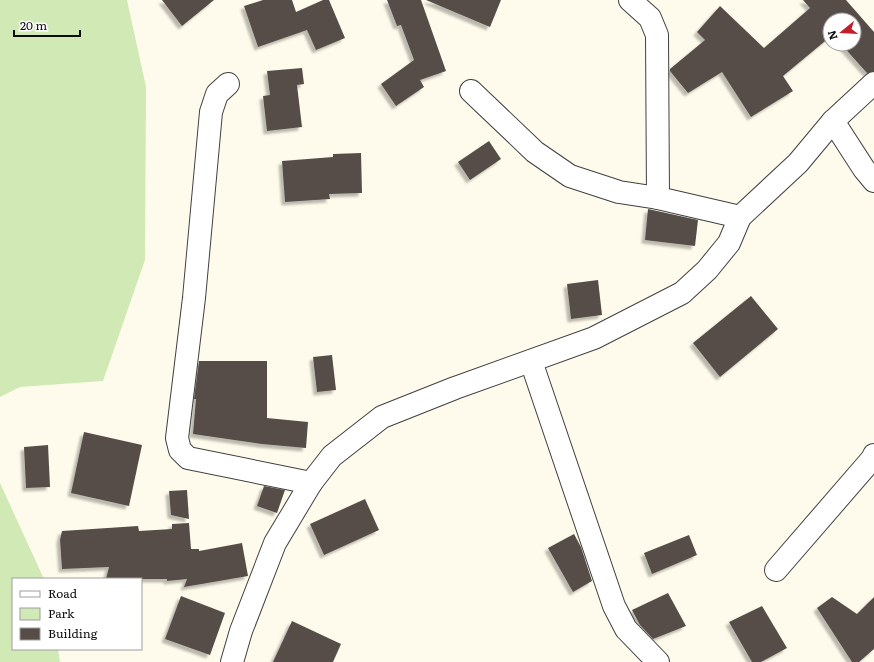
<svg xmlns="http://www.w3.org/2000/svg" width="874" height="662" font-family="Literata,serif">
  <defs>
    <filter id="shadow"><feDropShadow dx="-3.5" dy="3.5" stdDeviation="1" flood-color="#0004"/></filter>
  </defs>
  <rect width="100%" height="100%" fill="#fffbec"/>
  <g fill="#d1eab5">
    <path d="M0,0H127L146,87L145,260L103,381L20,387L0,397Z"/>
    <path d="M0,483L44,579H13V649H58L60,662H0Z"/>
  </g>
  <g fill="#564d49" filter="url(#shadow)">
    <path d="M162,0H214L182,26Z"/>
    <path d="M263,0H292L296,12L323,0H329L345,38L316,50L307,30L258,47L244,6Z"/>
    <path d="M387,0H421L446,71L420,80L424,87L396,106L381,84L414,60L401,25L397,26Z"/>
    <path d="M426,0H501L490,27Z"/>
    <path d="M803,0H846L874,32V71L867,73L841,44H854V20H830V37L783,76L793,91L751,117L722,72L688,93L670,71V69L705,40L697,32L720,6L764,48L810,8Z"/>
    <path d="M302,68L304,84L297,85L302,127L267,131L263,96L270,95L267,71Z"/>
    <path d="M489,141L501,159L470,180L458,162Z"/>
    <path d="M361,153L362,193L329,194L330,199L285,202L282,161L333,157V154Z"/>
    <path d="M648,209L698,220L695,246L645,240Z"/>
    <path d="M598,280L602,315L571,319L567,284Z"/>
    <path d="M751,296L778,329L720,377L693,343Z"/>
    <path d="M332,355L336,390L317,392L313,357Z"/>
    <path d="M199,361H267V418L308,422L306,448L262,444L193,434L196,399H194Z"/>
    <path d="M84,432L142,445L129,506L71,493Z"/>
    <path d="M48,445L50,487L26,488L24,447Z"/>
    <path d="M264,486L285,490L277,513L257,506Z"/>
    <path d="M187,490L189,519L171,515L169,491Z"/>
    <path d="M365,499L379,530L324,555L310,524Z"/>
    <path d="M189,523L191,549H199V551L242,543L248,576L184,587L187,579L167,581V579H106L109,567L62,569L60,540L62,531L138,526L139,531L172,529V524Z"/>
    <path d="M574,534L581,547L592,581L573,592L548,548Z"/>
    <path d="M689,535L697,555L652,574L644,553Z"/>
    <path d="M668,593L686,626L653,639L640,625L632,610Z"/>
    <path d="M181,596L225,613L210,655L165,639Z"/>
    <path d="M832,597L857,614L874,597V649L859,662H852L817,608Z"/>
    <path d="M762,606L787,648L761,662H752L729,622Z"/>
    <path d="M292,621L341,644L333,662H273Z"/>
  </g>
  <g fill="none" stroke-linecap="round" stroke-linejoin="round">
    <defs>
      <g id="minor">
        <path d="M630,0L650,18L657,35L658,198"/>
        <path d="M228,84L217,94L211,112L194,298L177,438L180,450L188,458L311,483"/>
        <path d="M471,91L535,152L570,176L619,192L658,198L740,217"/>
        <path d="M833,121L864,169L874,181"/>
        <path d="M531,361L614,606L626,629L658,662"/>
        <path d="M776,570L872,459L874,455"/>
        <path d="M232,662L241,631L275,543L311,483L332,456L382,417L455,388L594,338L682,293L707,270L729,243L740,217L798,163L833,121L874,83"/>
      </g>
    </defs>
    <use href="#minor" stroke="#404040" stroke-width="24"/>
    <use href="#minor" stroke="#fff" stroke-width="22"/>
  </g>
  <rect x="12" y="578" width="130" height="72" fill="#ffffff" stroke="#9e9e9e"/>
  <rect x="20" y="591" width="20" height="6" fill="#ffffff" stroke="#9e9e9e"/>
  <text x="48" y="598" font-size="12" fill="#0d0d0d">Road</text>
  <rect x="20" y="608" width="20" height="12" fill="#d1eab5" stroke="#9e9e9e"/>
  <text x="48" y="618" font-size="12" fill="#0d0d0d">Park</text>
  <rect x="20" y="628" width="20" height="12" fill="#564d49" stroke="#9e9e9e"/>
  <text x="48" y="638" font-size="12" fill="#0d0d0d">Building</text>
  <g transform="translate(842 32) rotate(252)"><circle r="19" fill="#ffffff" stroke="#9e9e9e"/>
  <path d="M0-3L7 15L0 10L-7 15Z" fill="#c1202a"/>
  <text y="-6" font-size="11" font-weight="bold" text-anchor="middle" fill="#0d0d0d">N</text>
  </g>
  <path d="M14 30v6h66v-6" fill="none" stroke="#0d0d0d" stroke-width="2"/>
  <text x="20" y="30" font-size="12" fill="#0d0d0d" stroke="#ffffff" stroke-width="3" paint-order="stroke">20 m</text>
</svg>
